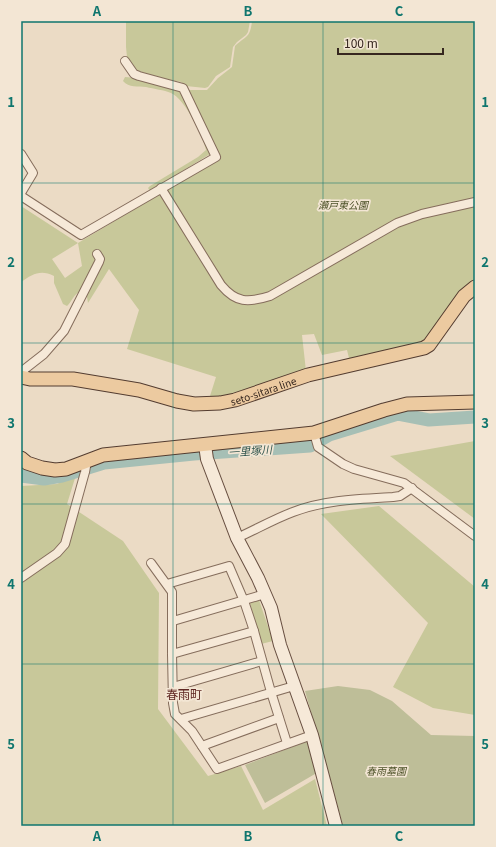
<svg xmlns="http://www.w3.org/2000/svg" width="496" height="847" font-family="Georgia,'Noto Sans JP',serif">
  <rect width="100%" height="100%" fill="#ebdbc5"/>
  <g fill="#c8c89a" fill-rule="evenodd">
    <path d="M126,21H250L248,32L246,35L237,42L233,47L230,67L216,76L208,87L205,88L186,86L181,82L159,78L136,70L127,57L126,47Z"/>
    <path d="M252,21H475V283L425,343L350,362L347,350L322,355L314,334L302,335L306,371L221,397L210,396L216,377L127,349L139,310L109,269L88,303L85,285C81,292 77,292 73,298C71,301 70,303 67,306L63,304L54,283V276C41,269 32,274 21,282V206L78,243L220,158L187,90H207L218,78L232,67L235,46C247,35 250,38 252,21ZM78,243L82,266L65,278L52,259Z"/>
    <path d="M125,77L138,78L180,88L210,154L150,191L148,188L150,186L198,157L206,150C203,136 185,99 171,93C164,90 154,89 146,87C138,86 129,88 123,81Z"/>
    <path d="M475,441V519L390,456Z"/>
    <path d="M76,475L67,504L123,541L159,593L158,709L208,776L241,766L263,810L315,779L327,826H21V486L57,484Z"/>
    <path d="M379,506L475,587V715L433,708L393,687L428,623L321,514Z"/>
    <path d="M259,600L273,641L261,644L250,603Z"/>
  </g>
  <path fill="#bebe98" d="M338,686L370,690L392,701L431,735L475,736V826H343L327,767L265,803L245,765L318,737L305,691Z"/>
  <g fill="none" stroke-linecap="round" stroke-linejoin="round">
    <path stroke="#a6bfb5" stroke-width="13" d="M21,476L44,479L62,476L104,463L194,454L310,446L329,435L398,414L429,420L475,417"/>
    <defs>
      <g id="street">
        <path d="M21,154L33,173L21,193"/>
        <path d="M161,188L221,285C236,303 248,303 270,296L397,223L422,214L475,202"/>
        <path d="M21,196L81,235L216,157L183,88L139,76L134,74L125,61"/>
        <path d="M21,372L44,354L64,331L99,262L100,259L97,254"/>
        <path d="M314,433L318,447L343,464L354,469L404,483L475,536"/>
        <path d="M237,538C255,530 274,519 293,512C324,500 359,499 393,497L400,496L412,488"/>
        <path d="M151,563L172,592V654L173,703L175,714L192,731L217,769L312,735"/>
        <path d="M21,578L57,553L65,544L85,472L87,461"/>
        <path d="M167,584L229,566L244,601L254,631L271,692L287,743"/>
        <path d="M173,621L265,594"/>
        <path d="M172,654L254,631"/>
        <path d="M173,687L262,661"/>
        <path d="M181,719L294,686"/>
        <path d="M202,746L279,718"/>
      </g>
      <path id="secondary" d="M205,445L207,459L237,538L258,578L271,608L280,645L312,735L336,826"/>
      <g id="primary">
        <path id="s1" d="M21,377L30,379H73L139,390L177,401L194,404L220,403L235,400L308,375L424,348L429,345L464,296L475,287"/>
        <path d="M21,458L27,463L42,468L55,470L66,469L103,455L314,433L384,410L407,404L475,402"/>
      </g>
    </defs>
    <use href="#street" stroke="#856d5c" stroke-width="10"/>
    <use href="#secondary" stroke="#674e40" stroke-width="14"/>
    <use href="#primary" stroke="#533c30" stroke-width="15"/>
    <use href="#street" stroke="#f6e9d8" stroke-width="8"/>
    <use href="#secondary" stroke="#f6e9d8" stroke-width="12"/>
    <use href="#primary" stroke="#eccaa0" stroke-width="13"/>
  </g>
  <path fill="none" stroke="#0f766e" stroke-width="1" stroke-opacity="0.55" d="M173,21V826M323,21V826M21,183H475M21,343H475M21,504H475M21,664H475"/>
  <g text-anchor="middle" dominant-baseline="central" stroke-width="3.5" stroke-linejoin="round" paint-order="stroke">
    <g font-size="10" font-style="italic" fill="#4c5127" stroke="#f3e6d4">
      <text x="343" y="204">瀬戸東公園</text>
      <text x="386" y="770">春雨墓園</text>
    </g>
    <g font-size="10" fill="#36271f" stroke="#f3e6d4">
      <text stroke="none"><textPath href="#s1" startOffset="247">seto-sitara line</textPath></text>
    </g>
    <g font-size="11" font-style="italic" fill="#30554e" stroke="#f3e6d4">
      <text transform="translate(250 450) rotate(-4)">一里塚川</text>
    </g>
    <g font-size="12" fill="#5f2722" stroke="#f3e6d4">
      <text x="184" y="693">春雨町</text>
    </g>
  </g>
  <rect width="496" height="847" fill="none" stroke="#f3e6d4" stroke-width="44"/>
  <path d="M338 48v6h105v-6" fill="none" stroke="#36271f" stroke-width="2"/>
  <text x="344" y="48" font-size="12" fill="#36271f" stroke="#f3e6d4" stroke-width="3" paint-order="stroke">100 m</text>
  <rect x="22" y="22" width="452" height="803" fill="none" stroke="#0f766e" stroke-width="1.5"/>
  <g font-size="13" text-anchor="middle" font-weight="bold" fill="#0f766e">
    <text x="97" y="16">A</text>
    <text x="248" y="16">B</text>
    <text x="399" y="16">C</text>
    <text x="11" y="107">1</text>
    <text x="485" y="107">1</text>
    <text x="11" y="267">2</text>
    <text x="485" y="267">2</text>
    <text x="11" y="428">3</text>
    <text x="485" y="428">3</text>
    <text x="11" y="589">4</text>
    <text x="485" y="589">4</text>
    <text x="11" y="749">5</text>
    <text x="485" y="749">5</text>
    <text x="97" y="841">A</text>
    <text x="248" y="841">B</text>
    <text x="399" y="841">C</text>
  </g>
</svg>
